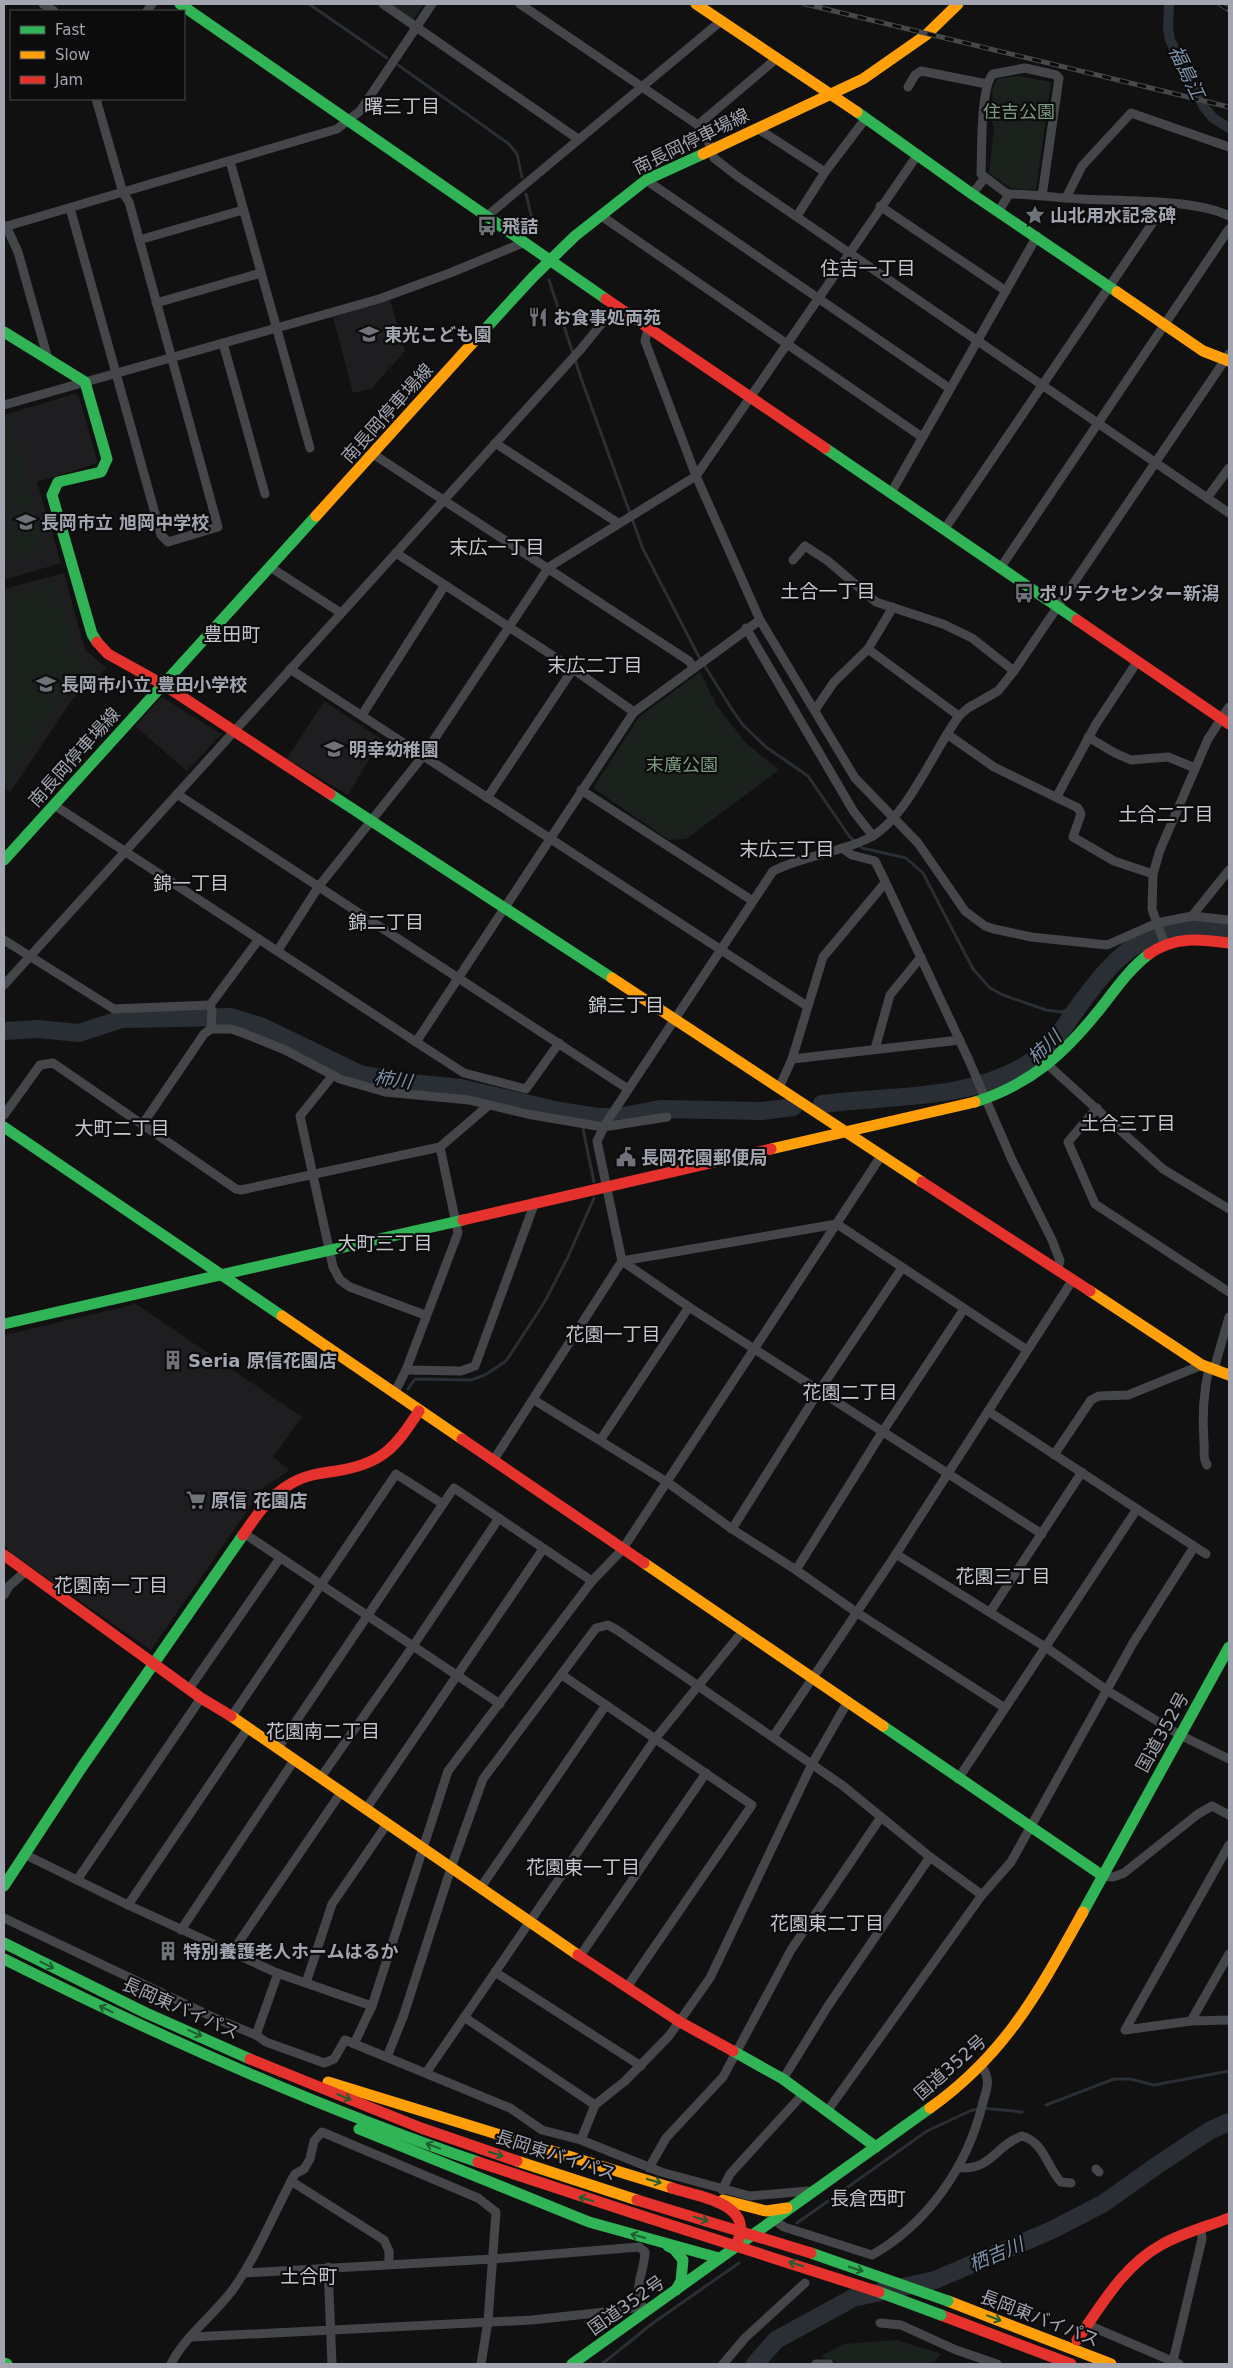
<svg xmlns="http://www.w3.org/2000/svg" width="1233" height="2368" font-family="'DejaVu Sans','Noto Sans JP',sans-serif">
  <rect width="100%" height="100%" fill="#111112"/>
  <g fill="#1e1e20">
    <path d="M390,300L405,351L371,389L353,393L333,317Z"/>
    <path d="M74,394L79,397L98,463L37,482L61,563L4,580V415Z"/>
    <path d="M64,573L85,650L107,668L71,701L10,792L4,787V589Z"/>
    <path d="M162,697L221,734L187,771L135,726Z"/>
    <path d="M324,701L381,739L348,795L287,759Z"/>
    <path d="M136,1304L302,1417L273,1457L290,1470L263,1488L151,1650L12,1554L4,1544V1335Z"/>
  </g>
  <g fill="#1b211c">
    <path d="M391,4H424L413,20Z"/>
    <path d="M1018,76L1051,82L1036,190L1011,188L989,173L994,129L991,117L993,88L997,79Z"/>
    <path d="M9,419L35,503L4,512V421Z"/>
    <path d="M33,506L47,552L4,563V515Z"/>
    <path d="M57,581L76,653L97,669L64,696L8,782L4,779V596Z"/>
    <path d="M700,672L717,706L745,742L779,770L686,839L669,840L593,788L639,717Z"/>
    <path d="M896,2340L942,2354L930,2364H841L821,2356L844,2344Z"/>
  </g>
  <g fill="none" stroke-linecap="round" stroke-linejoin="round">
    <g stroke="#292f35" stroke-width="3">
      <path d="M309,4L387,58"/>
      <path d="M398,65L509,144L517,154L522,177"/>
      <path d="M526,194L535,231"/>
      <path d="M549,280L581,378L643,549L698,655L731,708L743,725L766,747L808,776L849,836L862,848L906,858L923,873L973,969L990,988L1003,995L1046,1010L1061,1012L1078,1007"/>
      <path d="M584,1119V1116"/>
      <path d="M583,1129L594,1182"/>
      <path d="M408,1389L415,1379L471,1380L485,1375L506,1361L544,1303L567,1259L594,1198"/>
      <path d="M1046,2105L1114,2079H1130L1154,2085L1229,2071"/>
      <path d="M797,2223L927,2131L970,2111L981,2108L1022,2112"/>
      <path d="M602,2364L653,2323L739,2263"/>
    </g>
    <path stroke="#292f35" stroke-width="10" d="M1169,4L1168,28L1170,40L1204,107L1213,118L1229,128"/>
    <g stroke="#292f35" stroke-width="18">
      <path d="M4,1031L38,1029L79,1033L122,1019L231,1017L263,1027L360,1074L401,1082L461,1088L559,1111L598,1117H619L660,1109L762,1111L793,1107"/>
      <path d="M822,1104C890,1095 965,1101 1026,1065C1050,1051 1063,1028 1078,1007C1122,946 1152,920 1229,929"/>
      <path d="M755,2364L776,2340L853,2298L935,2280L1052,2230L1104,2203L1156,2166L1209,2131L1229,2122"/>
    </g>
    <g stroke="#45464a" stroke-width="9">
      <path d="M43,4L54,11"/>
      <path d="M383,4L578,139"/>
      <path d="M520,4L698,125L708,141L714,158L737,176L1229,513"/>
      <path d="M147,11L152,4"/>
      <path d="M908,87L915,75L921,71L987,84"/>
      <path d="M698,125L776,59"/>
      <path d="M757,128L825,172"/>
      <path d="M230,161L310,448"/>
      <path d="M646,180L949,388"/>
      <path d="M972,194L984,179"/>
      <path d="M1042,196L1059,78L1056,75L1025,68L993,74C980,87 982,154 981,174L1006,193L1009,194C1033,194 1057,198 1081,199C1120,201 1197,199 1229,216"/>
      <path d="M1066,198L1082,166L1131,113L1229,147"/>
      <path d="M880,206L1006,291"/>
      <path d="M70,208L161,535L168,542L218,527L129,202L123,193L96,99"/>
      <path d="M999,211L1009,194"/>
      <path d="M600,215L922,437"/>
      <path d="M487,216L721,21"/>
      <path d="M797,216L825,172L866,118"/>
      <path d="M6,226L18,252L48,359"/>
      <path d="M4,227L337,129L360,111L432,4"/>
      <path d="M139,240L243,210"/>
      <path d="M156,303L261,273"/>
      <path d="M648,328L645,341L696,476L760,620L855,778L918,843L965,911L985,926L994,929L1031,937L1107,945L1157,923L1192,916L1229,870"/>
      <path d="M223,343L265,494"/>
      <path d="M4,405L379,299L450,273L525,242"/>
      <path d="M495,443L618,523"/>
      <path d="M373,454L689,661L694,668"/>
      <path d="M891,493L1037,236"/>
      <path d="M1207,498L1229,468"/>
      <path d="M944,530L1166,203"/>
      <path d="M396,553L573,669L634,712"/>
      <path d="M793,560L805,546L828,561L876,602L943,624L972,638L1014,671"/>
      <path d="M270,567L341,613"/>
      <path d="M1001,567L1229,229"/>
      <path d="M746,628L854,812L873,836"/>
      <path d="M868,649L959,716"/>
      <path d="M290,669L807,1006"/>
      <path d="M815,710L834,682L868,649L893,607"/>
      <path d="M362,715L445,585"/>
      <path d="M947,734L994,767L1078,808L1081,814L1073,837L1114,861L1153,874"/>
      <path d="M1088,737L1115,753L1131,760L1168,757L1195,768"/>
      <path d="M581,790L753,901"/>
      <path d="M177,794L628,1089"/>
      <path d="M1057,796L1096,724L1137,662"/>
      <path d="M487,798L573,669"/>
      <path d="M54,805L416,1042L634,712L760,620"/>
      <path d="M842,848L852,855L875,861L883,877L967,1056L1012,1160L1052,1240L1060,1261L1057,1270"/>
      <path d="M1192,916L1229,920"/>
      <path d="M4,940L114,1009L210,1005"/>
      <path d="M1165,945L1152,909L1153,874L1160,850L1208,739L1229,707"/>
      <path d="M278,950L319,886L423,756L549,567L696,476L918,154"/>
      <path d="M4,985L581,349L616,306"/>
      <path d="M211,1029L212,1011L210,1005L259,939"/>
      <path d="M416,1042L464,1073L526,1089L559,1043"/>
      <path d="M875,1049L890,995L921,957"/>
      <path d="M792,1059L960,1040"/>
      <path d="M1048,1065L1163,1169L1229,1209"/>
      <path d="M333,1075L300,1116L333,1267L340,1280L350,1287L425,1315"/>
      <path d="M779,1088L792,1059L823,957L885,883"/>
      <path d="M1097,1108L1068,1142L1095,1204L1229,1292"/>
      <path d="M4,1115L40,1065L53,1063L236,1189L241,1190L440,1147L489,1105"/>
      <path d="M142,1125L204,1034L211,1029H231L243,1033L285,1050L340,1079L385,1092L469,1100L527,1114L603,1127L667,1117"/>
      <path d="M1214,1369L1229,1317"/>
      <path d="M406,1370L461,1371L475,1366L535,1202"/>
      <path d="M394,1394L406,1370L458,1233L440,1147"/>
      <path d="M534,1400L667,1482L732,1529L796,1570L856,1612L1005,1708"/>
      <path d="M601,1439L689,1307"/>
      <path d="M1054,1455L1091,1400L1099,1396L1128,1395L1202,1365"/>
      <path d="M493,1461L622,1261L837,1224L1027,1350"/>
      <path d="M1207,1465C1202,1457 1205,1452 1204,1443C1202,1416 1203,1394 1209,1368"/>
      <path d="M1137,1509L1206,1554"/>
      <path d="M732,1529L819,1391L902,1268"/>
      <path d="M245,1534L500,1704"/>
      <path d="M1042,1534L689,1307L622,1261L597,1141L606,1123L773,871C803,856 837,853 867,839C906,821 933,751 959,716L968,708L998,691L1014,671L1229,354"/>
      <path d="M896,1554L1047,1648L1108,1691L1180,1735L1229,1759"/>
      <path d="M796,1570L883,1431L964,1309"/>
      <path d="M4,1595L9,1586L25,1572"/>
      <path d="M990,1612L1082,1472"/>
      <path d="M562,1675L752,1805L627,1987"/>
      <path d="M189,1689L280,1558"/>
      <path d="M232,1716L396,1474L443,1504L454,1488L592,1581"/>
      <path d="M773,1737L896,1554L1072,1281"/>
      <path d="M278,1748L443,1504"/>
      <path d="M321,1777L413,1646L499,1518"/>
      <path d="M958,1779L1137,1509L988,1411"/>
      <path d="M366,1809L543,1549"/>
      <path d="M1229,1845L1125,2030L1191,2021L1229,2020"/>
      <path d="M24,1854L128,1905L277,1973L372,2006"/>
      <path d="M1103,1876L1113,1877L1124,1873L1198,1814L1212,1806L1229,1815"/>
      <path d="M77,1880L201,1698"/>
      <path d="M481,1887L606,1705"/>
      <path d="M128,1905L248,1728"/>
      <path d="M4,1918L217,2019L256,2035L266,2042L324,2063L334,2059L345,2040L510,2108L542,2130L581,2140L661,2172L750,2196L808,2191"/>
      <path d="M181,1930L295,1759"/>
      <path d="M232,1952L342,1791"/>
      <path d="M580,1956L706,1773"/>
      <path d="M495,1972L641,2066"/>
      <path d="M306,1983L332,1904L387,1824"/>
      <path d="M464,2017L595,2105"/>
      <path d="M1191,2021L1229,1954"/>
      <path d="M256,2035L278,1973"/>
      <path d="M354,2044L372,2006L448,1771L592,1581L622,1550L881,1156"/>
      <path d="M387,2057L403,2017L451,1868L483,1779L596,1628L608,1625L617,1630L842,1785L930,1857L982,1895"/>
      <path d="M426,2073L655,1739L742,1632"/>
      <path d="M783,2079L828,2006L930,1857"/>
      <path d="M828,2110L982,1895L1011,1862L1133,1643L1194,1547"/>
      <path d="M581,2140L595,2105L625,2081L669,2036L710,1978L812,1764L847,1703"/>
      <path d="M649,2168L666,2138L723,2077L791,1950L881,1817"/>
      <path d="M958,2168C993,2170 994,2146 1022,2136C1044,2142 1047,2167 1061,2182L1071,2183"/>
      <path d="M1096,2169L1099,2172"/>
      <path d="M291,2181L384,2240L389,2251V2264"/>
      <path d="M722,2190L730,2174L803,2094"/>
      <path d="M773,2219L784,2227L872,2255C927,2224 967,2167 982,2106C986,2090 992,2081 982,2067"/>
      <path d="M328,2267L332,2364"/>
      <path d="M244,2273L493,2259L639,2247L645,2252C645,2269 632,2291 642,2306"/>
      <path d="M880,2323L901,2325L956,2350L997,2364"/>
      <path d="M1088,2325L1179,2364"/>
      <path d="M192,2337L532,2320L623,2310L642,2306L646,2310"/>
      <path d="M1173,2361L1202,2239L1201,2229"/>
      <path d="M171,2364C184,2337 215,2314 234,2288C259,2252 274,2212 295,2174L304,2169L310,2159L314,2141L322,2132L478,2198L496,2212L488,2321L481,2364"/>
      <path d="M723,2364L745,2338L805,2283"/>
      <path d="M816,2364H829"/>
    </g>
    <g stroke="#30b455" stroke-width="11">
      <path d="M180,4L606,299"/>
      <path d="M857,112L972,194L1117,292"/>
      <path d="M4,332L85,382L107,459L101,472L58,482L52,495L92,634L97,642"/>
      <path d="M477,338L533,277L575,236L646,180L703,154"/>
      <path d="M825,448L1077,620"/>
      <path d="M330,794L612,978"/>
      <path d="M4,860L316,516"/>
      <path d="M975,1102C1031,1084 1064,1054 1100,1009C1115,990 1129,969 1149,954"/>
      <path d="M4,1127L282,1316"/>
      <path d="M4,1324L463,1220"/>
      <path d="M883,1726L1103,1876"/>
      <path d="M4,1886L82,1767L243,1535"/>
      <path d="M1083,1912L1229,1647"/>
      <path d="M4,1943L146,2013L250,2059"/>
      <path d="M4,1959C158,2036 315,2107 478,2162"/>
      <path d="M733,2051L783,2079L876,2147"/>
      <path d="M359,2129L589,2222L719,2258"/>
      <path d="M668,2246L674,2249L683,2260L681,2281L676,2290"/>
      <path d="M4,2363L7,2364"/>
      <path d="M572,2364L930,2108"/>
    </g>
    <g stroke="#ff9f0a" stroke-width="11">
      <path d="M696,4L857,112"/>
      <path d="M703,154L863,79L926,35L958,4"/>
      <path d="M1117,292L1203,351L1229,361"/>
      <path d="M316,516L477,338"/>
      <path d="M612,978L922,1182"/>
      <path d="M771,1149L975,1102"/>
      <path d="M1090,1291L1202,1365L1229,1375"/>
      <path d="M282,1316L462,1439"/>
      <path d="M644,1563L883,1726"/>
      <path d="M231,1716L578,1955"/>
      <path d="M328,2082L672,2188"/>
      <path d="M930,2108C1006,2054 1039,1991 1083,1912"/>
      <path d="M517,2161L637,2200"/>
      <path d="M723,2200L766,2211L787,2208"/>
      <path d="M948,2301L1111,2364"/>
    </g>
    <g stroke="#e5322d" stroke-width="11">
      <path d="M606,299L825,448"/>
      <path d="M1077,620L1229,724"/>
      <path d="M97,642L108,654L164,685L330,794"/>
      <path d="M1149,954C1175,936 1199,939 1229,943"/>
      <path d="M922,1182L1090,1291"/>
      <path d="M463,1220L771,1149"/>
      <path d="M462,1439L644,1563"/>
      <path d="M243,1535C256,1516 270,1495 292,1483C306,1475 321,1473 336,1471C382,1464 395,1448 419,1411"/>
      <path d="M4,1555L201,1698L231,1716"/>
      <path d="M578,1955L680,2022L733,2051"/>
      <path d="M250,2059L421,2128L517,2161"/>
      <path d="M478,2162L633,2213"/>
      <path d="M672,2188C699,2197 755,2203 737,2243"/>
      <path d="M941,2315L1071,2364"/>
      <path d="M1077,2340C1101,2306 1123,2266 1161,2245C1182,2233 1206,2227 1229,2218"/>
    </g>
    <defs>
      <g id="rail">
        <path d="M805,4L1229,107"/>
        <path d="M1220,4L1229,10"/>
      </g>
    </defs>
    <use href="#rail" stroke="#47484a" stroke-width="5"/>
    <use href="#rail" stroke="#0c0c0d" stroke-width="3" stroke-dasharray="9" stroke-linecap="butt"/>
    <g stroke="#30b455" stroke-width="11">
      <path d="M811,2253L948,2301"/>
      <path d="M879,2292L941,2315"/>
    </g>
    <g stroke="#e5322d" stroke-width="11">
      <path d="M637,2200L811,2253"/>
      <path d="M633,2213L879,2292"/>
    </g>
  </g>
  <defs><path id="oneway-shaft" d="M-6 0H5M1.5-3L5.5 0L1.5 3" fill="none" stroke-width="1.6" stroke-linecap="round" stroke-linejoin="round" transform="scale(1.25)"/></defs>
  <g stroke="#1e6031">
    <use href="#oneway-shaft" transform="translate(47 1965) rotate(26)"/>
    <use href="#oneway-shaft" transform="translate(106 2009) rotate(-154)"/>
    <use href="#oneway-shaft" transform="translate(195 2033) rotate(24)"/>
    <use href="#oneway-shaft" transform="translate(344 2097) rotate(22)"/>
    <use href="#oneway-shaft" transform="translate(433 2146) rotate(-159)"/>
    <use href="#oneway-shaft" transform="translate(496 2154) rotate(18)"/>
    <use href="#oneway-shaft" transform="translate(654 2181) rotate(16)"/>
    <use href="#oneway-shaft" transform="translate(586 2199) rotate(-163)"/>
    <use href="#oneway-shaft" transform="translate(701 2219) rotate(17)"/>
    <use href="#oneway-shaft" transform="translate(638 2236) rotate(-164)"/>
    <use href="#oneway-shaft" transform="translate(796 2264) rotate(-163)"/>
    <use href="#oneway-shaft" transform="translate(856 2269) rotate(18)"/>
    <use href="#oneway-shaft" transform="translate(994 2318) rotate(21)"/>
  </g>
  <defs>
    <symbol id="sight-bare" viewBox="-9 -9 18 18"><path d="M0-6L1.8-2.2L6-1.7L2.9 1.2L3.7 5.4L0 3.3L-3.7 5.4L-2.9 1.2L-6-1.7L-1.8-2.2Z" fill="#707279" stroke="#0c0c0d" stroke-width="2.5" paint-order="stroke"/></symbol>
    <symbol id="bus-bare" viewBox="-9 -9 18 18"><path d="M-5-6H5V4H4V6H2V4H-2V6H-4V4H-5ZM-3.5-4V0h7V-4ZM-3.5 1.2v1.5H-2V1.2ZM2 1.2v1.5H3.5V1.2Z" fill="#707279" stroke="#0c0c0d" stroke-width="2.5" paint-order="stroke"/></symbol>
    <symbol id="restaurant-bare" viewBox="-9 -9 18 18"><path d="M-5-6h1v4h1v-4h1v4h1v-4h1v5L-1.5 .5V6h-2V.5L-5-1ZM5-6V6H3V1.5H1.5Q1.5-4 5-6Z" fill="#707279" stroke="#0c0c0d" stroke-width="2.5" paint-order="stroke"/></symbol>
    <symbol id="school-bare" viewBox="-9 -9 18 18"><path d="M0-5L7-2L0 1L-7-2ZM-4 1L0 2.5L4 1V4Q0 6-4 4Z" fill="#707279" stroke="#0c0c0d" stroke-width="2.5" paint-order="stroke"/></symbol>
    <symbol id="civic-bare" viewBox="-9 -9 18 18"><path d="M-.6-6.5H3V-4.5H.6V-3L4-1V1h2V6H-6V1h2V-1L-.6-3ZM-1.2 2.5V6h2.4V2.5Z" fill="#707279" stroke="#0c0c0d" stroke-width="2.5" paint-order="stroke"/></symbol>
    <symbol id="building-bare" viewBox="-9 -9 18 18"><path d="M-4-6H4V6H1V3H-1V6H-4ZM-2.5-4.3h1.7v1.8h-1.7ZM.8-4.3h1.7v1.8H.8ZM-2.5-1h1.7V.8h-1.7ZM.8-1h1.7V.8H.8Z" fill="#707279" stroke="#0c0c0d" stroke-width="2.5" paint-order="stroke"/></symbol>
    <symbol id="supermarket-bare" viewBox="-9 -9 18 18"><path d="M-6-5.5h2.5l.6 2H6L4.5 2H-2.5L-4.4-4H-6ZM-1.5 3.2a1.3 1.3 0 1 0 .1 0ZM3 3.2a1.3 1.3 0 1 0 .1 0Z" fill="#707279" stroke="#0c0c0d" stroke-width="2.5" paint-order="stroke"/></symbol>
  </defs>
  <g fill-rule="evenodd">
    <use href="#sight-bare" x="1021" y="201" width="28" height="28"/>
    <use href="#bus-bare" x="473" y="212" width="28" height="28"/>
    <use href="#restaurant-bare" x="524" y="303" width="28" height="28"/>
    <use href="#school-bare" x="355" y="320" width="28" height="28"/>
    <use href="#school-bare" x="12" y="508" width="28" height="28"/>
    <use href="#bus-bare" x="1010" y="579" width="28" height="28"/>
    <use href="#school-bare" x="32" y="670" width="28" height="28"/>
    <use href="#school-bare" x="320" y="735" width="28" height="28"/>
    <use href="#civic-bare" x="612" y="1143" width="28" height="28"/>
    <use href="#building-bare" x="159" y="1346" width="28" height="28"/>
    <use href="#supermarket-bare" x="182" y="1486" width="28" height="28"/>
    <use href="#building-bare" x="154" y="1937" width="28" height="28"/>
  </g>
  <g text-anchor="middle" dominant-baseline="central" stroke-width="4.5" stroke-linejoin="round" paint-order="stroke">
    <g font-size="18" fill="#7b9b80" stroke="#0c0c0d">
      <text x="1019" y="111">住吉公園</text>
      <text x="682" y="764">末廣公園</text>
    </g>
    <g font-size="18" fill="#a3a6b1" stroke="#0c0c0d">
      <text transform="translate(691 141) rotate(-26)">南長岡停車場線</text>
      <text transform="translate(387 413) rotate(-48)">南長岡停車場線</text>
      <text transform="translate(74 757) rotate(-48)">南長岡停車場線</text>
      <text transform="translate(1162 1732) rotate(-61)">国道352号</text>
      <text transform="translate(181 2008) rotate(24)">長岡東バイパス</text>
      <text transform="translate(950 2067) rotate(-41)">国道352号</text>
      <text transform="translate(556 2155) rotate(18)">長岡東バイパス</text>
      <text transform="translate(626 2305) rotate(-35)">国道352号</text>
      <text transform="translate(1040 2318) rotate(21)">長岡東バイパス</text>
    </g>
    <g font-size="18" font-weight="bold" fill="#a3a6b1" stroke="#0c0c0d" text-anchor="start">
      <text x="1050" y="215">山北用水記念碑</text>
      <text x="502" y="226">飛詰</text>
      <text x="553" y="317">お食事処両苑</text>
      <text x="384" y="334">東光こども園</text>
      <text x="41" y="522">長岡市立 旭岡中学校</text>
      <text x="1039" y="593">ポリテクセンター新潟</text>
      <text x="61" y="684">長岡市小立 豊田小学校</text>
      <text x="349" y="749">明幸幼稚園</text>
      <text x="641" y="1157">長岡花園郵便局</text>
      <text x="188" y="1360">Seria 原信花園店</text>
      <text x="211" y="1500">原信 花園店</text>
      <text x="183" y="1951">特別養護老人ホームはるか</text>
    </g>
    <g font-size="19" font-style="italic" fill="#7c91aa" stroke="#0c0c0d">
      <text transform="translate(1187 72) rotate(64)">福島江</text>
      <text transform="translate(1044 1047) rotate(-44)">柿川</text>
      <text transform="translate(393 1079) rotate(8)">柿川</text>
      <text transform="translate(996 2254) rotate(-23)">栖吉川</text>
    </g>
    <g font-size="19" fill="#c4c6ce" stroke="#0c0c0d">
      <text x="402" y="106">曙三丁目</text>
      <text x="868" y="268">住吉一丁目</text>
      <text x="497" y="547">末広一丁目</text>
      <text x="828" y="591">土合一丁目</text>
      <text x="232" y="634">豊田町</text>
      <text x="595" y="665">末広二丁目</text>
      <text x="1166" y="814">土合二丁目</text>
      <text x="787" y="849">末広三丁目</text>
      <text x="191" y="883">錦一丁目</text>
      <text x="386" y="922">錦二丁目</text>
      <text x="626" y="1005">錦三丁目</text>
      <text x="1128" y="1123">土合三丁目</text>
      <text x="122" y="1128">大町二丁目</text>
      <text x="385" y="1243">大町三丁目</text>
      <text x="613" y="1334">花園一丁目</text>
      <text x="850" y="1392">花園二丁目</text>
      <text x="1003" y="1576">花園三丁目</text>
      <text x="111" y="1585">花園南一丁目</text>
      <text x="323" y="1731">花園南二丁目</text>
      <text x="583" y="1867">花園東一丁目</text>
      <text x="827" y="1923">花園東二丁目</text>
      <text x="868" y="2198">長倉西町</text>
      <text x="309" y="2276">土合町</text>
    </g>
  </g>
  <rect width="1233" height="2368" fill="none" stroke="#a3a6b1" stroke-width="10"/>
  <rect x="10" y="10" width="175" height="90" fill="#0c0c0d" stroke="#484a4f"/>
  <rect x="20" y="26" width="25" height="8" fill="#30b455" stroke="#484a4f"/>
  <text x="55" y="35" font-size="15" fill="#a3a6b1">Fast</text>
  <rect x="20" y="51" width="25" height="8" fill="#ff9f0a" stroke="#484a4f"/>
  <text x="55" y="60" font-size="15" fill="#a3a6b1">Slow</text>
  <rect x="20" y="76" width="25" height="8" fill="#e5322d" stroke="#484a4f"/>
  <text x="55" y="85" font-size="15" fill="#a3a6b1">Jam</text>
</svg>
